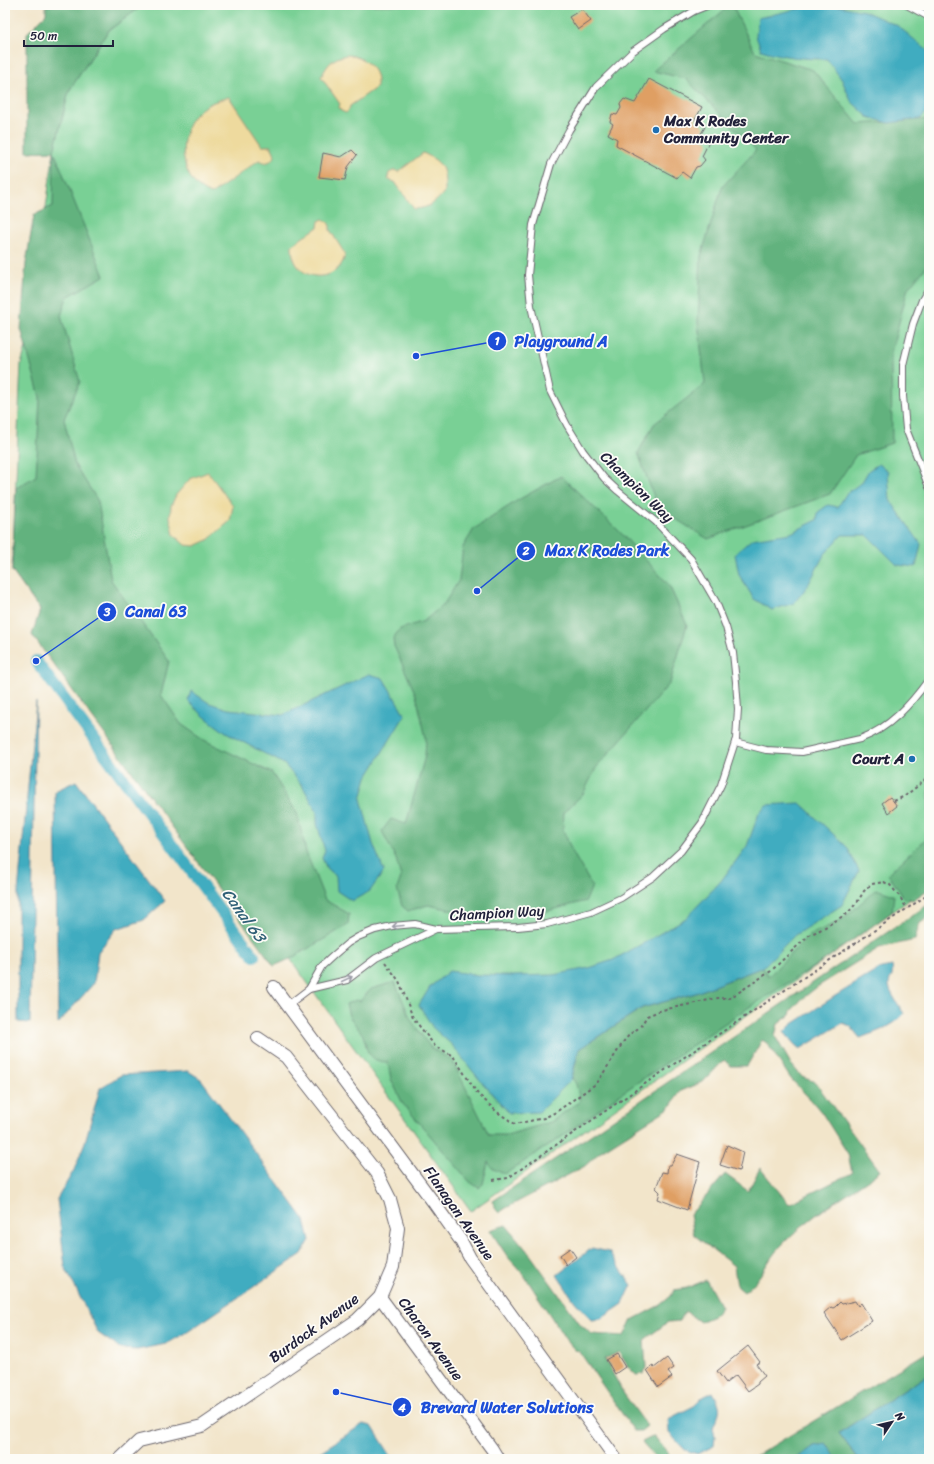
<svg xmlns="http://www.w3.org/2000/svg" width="934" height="1464" font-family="Sriracha,sans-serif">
  <rect width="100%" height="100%" fill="#fdfcf7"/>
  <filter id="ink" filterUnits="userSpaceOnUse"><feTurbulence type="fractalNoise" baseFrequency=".025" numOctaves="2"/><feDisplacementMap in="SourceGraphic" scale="8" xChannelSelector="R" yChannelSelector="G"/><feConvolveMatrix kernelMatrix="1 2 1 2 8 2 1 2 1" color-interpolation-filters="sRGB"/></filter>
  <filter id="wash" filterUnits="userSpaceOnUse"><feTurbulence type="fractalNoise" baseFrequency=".012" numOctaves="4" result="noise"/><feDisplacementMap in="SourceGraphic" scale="16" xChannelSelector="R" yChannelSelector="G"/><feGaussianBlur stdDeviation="0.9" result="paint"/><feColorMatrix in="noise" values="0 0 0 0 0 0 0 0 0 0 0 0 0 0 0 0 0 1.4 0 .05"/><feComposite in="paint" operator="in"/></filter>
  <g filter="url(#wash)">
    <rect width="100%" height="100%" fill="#f2e5ca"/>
    <path fill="#79d095" stroke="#4e7968" d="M143,5H929V886L471,1211L12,571L21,364L26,347L54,151L69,91L108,31Z"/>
    <g fill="#62b27e" stroke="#426a5c">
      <path d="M46,5H143L108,31L69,91L54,151L104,276L67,297L61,316L80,382L64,419L75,465L98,501L111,580L169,661L161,695L181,724L204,740L272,773L297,813L306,852L325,900L349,914L348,925L292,958L274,966L32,635L40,610L12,571L16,488L36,476L40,397L21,329L26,263L34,215L53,206L54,151L27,152V33L46,14Z"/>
      <path d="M730,5H732L755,52L813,70L858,124L929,119V264L908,288L891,353L892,443L856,455L830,494L708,539L658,508L638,453L654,424L705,384L698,322L701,256L722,187L756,150L686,79L653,71Z"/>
      <path d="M561,476L620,532L669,585L687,625L670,683L596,768L583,794L564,812L563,830L573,853L592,886L586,901L544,912L473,914L428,905L408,911L402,906L397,889L401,877L396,859L382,831L391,819L406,824L425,756L426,738L416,695L394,646L393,638L400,629L424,621L444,604L459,580L463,547L474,529L518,500Z"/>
      <path d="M929,836V889L913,900L904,898L888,874Z"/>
      <path d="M876,889L894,895L892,912L826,959L740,1013L616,1097L563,1136L505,1174L493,1169L488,1162L483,1184L479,1188L470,1182L403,1104L391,1079L388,1063L376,1060L368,1053L363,1035L349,1016L346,1004L356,1000L360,1001L371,989L395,982L411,1020L431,1048L452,1060L489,1135H507L551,1122L580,1101L576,1084L572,1078L579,1049L642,1008L696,993L763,967L768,977L809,935L838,922L851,912Z"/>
      <path d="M929,904V917L919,924L915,940L879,948L817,987L802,999L791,1011L790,1015L778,1024L775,1036L791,1064L802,1077L815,1082L880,1171C846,1196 808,1216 780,1247C766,1261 761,1281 744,1292L737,1286L734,1266L694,1235L690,1215L725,1174L748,1191L760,1168L789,1204L852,1173L848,1154L822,1113L812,1101L791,1079L767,1043L762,1040L747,1066H731L724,1060L703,1082L681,1091L669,1108L601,1151L585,1166L506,1208L499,1213L494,1207L493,1201C639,1103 783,1002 929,904Z"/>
      <path d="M506,1225L529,1253L581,1325L592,1334L624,1336L632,1320L660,1305L671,1296L674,1290L687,1288L706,1280L721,1307L714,1316L700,1322L685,1311L680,1321L668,1322L644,1340L646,1367L644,1374L636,1375L628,1367L619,1352L605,1359L624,1394L647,1426L641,1431H634L579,1351L575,1350L566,1340L524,1275L507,1256L490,1230Z"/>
      <path d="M929,1351V1374L839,1433L858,1459H838L826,1444L814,1446L796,1459H751Z"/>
      <path d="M654,1436L673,1459H657L642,1442Z"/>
    </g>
    <g fill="#eeda9e" stroke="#887e6c">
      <path d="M346,55C357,55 372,63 376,75C377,78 377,84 377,87L350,106L349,110L346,113L341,111L339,107L340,104L321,77C328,64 331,59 346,55Z"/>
      <path d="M229,97L262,146H271L274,152L275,157C269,163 266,164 259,160L212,194C180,185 176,139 194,116C203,105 215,101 229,97Z"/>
      <path d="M423,153C444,163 445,169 445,191C435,203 430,208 414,209L395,182L389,180L388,177L389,173L395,170L398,172Z"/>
      <path d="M323,219C327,221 331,224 330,230L345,254C341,284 291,286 292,245L318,227L319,221Z"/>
      <path d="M208,472L233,506L230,521L208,540L195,546L185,545L174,535L170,517L171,506L176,495L190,479Z"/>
    </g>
    <g fill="#41acc0" stroke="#32677e">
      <path d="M814,5H835L864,11L898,26L929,52V110L920,119L889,123L868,117L851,101L842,80L827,59C804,59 783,57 761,50L756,36L758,18Z"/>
      <path d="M879,464L888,471L890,500L921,544L916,567L897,565L867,535H842L824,555L807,587L794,603L772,610L754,599L739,575L735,554L752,539L791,533L817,520L818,512L828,505L838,507L846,494L862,482L869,470Z"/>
      <path d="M369,674L383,678L405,715L367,777L361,799L373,844L384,871L370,891L352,901L337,891L336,876L327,869L322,858L325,851L317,824V812L302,785L284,764L226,733L205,717L188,701L191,691L209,703L228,709L283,715Z"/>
      <path d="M36,702L30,1023L18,1022V892Z"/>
      <path d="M76,781L165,901L144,920L116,929L98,952L94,983L58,1024L55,791Z"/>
      <path d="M800,803L847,847L859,871L842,905L795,935L763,967L696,993L642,1008L579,1049L571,1080L539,1112L509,1113L479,1079L452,1045L433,1028L419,1005L430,987L449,971L478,975L514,976L553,975L589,968L613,960L649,940L686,918L721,881L747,846L759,813L766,805Z"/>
      <path d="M892,966C894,978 889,977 889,985C889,992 901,1008 904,1014C893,1027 876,1032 860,1038L850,1026L843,1023L800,1049L795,1045L784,1032L791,1025L835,996L881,968Z"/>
      <path d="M188,1071L201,1079L305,1220L310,1240L302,1254L186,1333L166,1344L137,1350L121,1349L98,1333L65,1267L57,1199L74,1170L85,1142L100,1088L121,1075Z"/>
      <path d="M592,1248L609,1252L632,1285L623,1304L601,1319L592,1320L575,1302L557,1275Z"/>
      <path d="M929,1374V1459H858L839,1433Z"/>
      <path d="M713,1392C723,1410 720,1410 713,1428L715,1437L714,1446L697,1454L685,1450L669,1433L668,1419L694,1406L703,1397Z"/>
      <path d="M363,1424L372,1426L393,1459H309Z"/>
      <path d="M826,1444L838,1459H796L814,1446Z"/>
    </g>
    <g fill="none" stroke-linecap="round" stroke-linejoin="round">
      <path stroke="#41acc0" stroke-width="12" d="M36,661L254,956"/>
    </g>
    <g id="blocks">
      <g fill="#df9f63">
        <path d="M582,9L591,21L578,30L569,17Z"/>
        <path d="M649,79L702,107L695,120L705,127L699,137L709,142L702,156L705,160L700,166L696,167L690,178L682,172L677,178L616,145L617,139L608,134L613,124L610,122L612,114L617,115L621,108L620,104L624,99L635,103Z"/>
        <path d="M352,150L357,155L348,167L345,180L319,177L323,153L341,157Z"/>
        <path d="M890,797L897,806L888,813L882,803Z"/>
        <path d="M727,1145L743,1152L739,1171L720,1165Z"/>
        <path d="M677,1154L700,1162L687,1210L658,1199L660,1192L656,1188L662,1172L667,1173L668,1165H671Z"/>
        <path d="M570,1248L576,1257L566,1265L560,1255Z"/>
        <path d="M855,1301L858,1306L861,1303L872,1321L842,1340L824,1313L831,1307L833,1308L835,1307L840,1302L842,1304Z"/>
        <path d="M748,1346L760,1362L756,1364L765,1376L758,1382V1384L748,1391L736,1375L726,1383L717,1371Z"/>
        <path d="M617,1354L625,1367L615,1374L606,1360Z"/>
        <path d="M667,1358L674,1368L668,1372L672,1377L658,1387L647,1370L653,1366L654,1368Z"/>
      </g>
    </g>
  </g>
  <g filter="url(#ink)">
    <use href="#blocks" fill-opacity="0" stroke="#6b666d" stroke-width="1"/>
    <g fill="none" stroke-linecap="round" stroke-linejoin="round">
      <defs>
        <g id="service">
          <path d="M907,5L929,17"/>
          <path d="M929,288L922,300L913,324L903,365V396L906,429L929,487"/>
          <path d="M735,742L766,750L802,752L860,739C890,728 911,704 929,679"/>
          <path d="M309,989L322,966L334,955L348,943L358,937L375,930L392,926L415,924L436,929L518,927L547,924L591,912L621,898L653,877L681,851L702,823L721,785L736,739L738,709L736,682L733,653L726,627L716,602L691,559L656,522L618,491L604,478L583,451L567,425L550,391L531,306L528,275L533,225L551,164L569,130L596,87L633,51L664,29L694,11L709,5"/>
          <path d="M288,1005L309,989L347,980L376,958L436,929"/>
        </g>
        <g id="minor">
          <path d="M274,987L434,1203L461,1241L470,1258L616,1459"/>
          <path d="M380,1297L492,1449L498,1459"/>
          <path d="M120,1459L139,1441L202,1426L357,1320L380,1297L393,1267L398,1228L390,1199L377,1173L286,1057L258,1038"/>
        </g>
      </defs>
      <use href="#service" stroke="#6b666d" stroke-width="8"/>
      <use href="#minor" stroke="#6b666d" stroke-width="14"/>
      <g stroke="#6b666d" stroke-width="2" stroke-dasharray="3 3" stroke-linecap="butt">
        <path d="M894,801L905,796L929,777"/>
        <path d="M385,962L399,981L406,999L413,1018L435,1046L453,1056L477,1093L497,1112L515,1124L544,1118L556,1112L597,1083L624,1041L630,1034L640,1027L647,1016L662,1010L691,1004L718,998H730L771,971L809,935L822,929L848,913L858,901L864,891L872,884L884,882L890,885L900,897L907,909"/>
        <path d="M493,1180L508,1178L668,1068L929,894"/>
      </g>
      <use href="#service" stroke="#fff" stroke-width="6"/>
      <use href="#minor" stroke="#fff" stroke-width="12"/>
    </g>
    <defs><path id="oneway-shaft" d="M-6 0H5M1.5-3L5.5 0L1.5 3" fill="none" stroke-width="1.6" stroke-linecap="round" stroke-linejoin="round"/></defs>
    <g stroke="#9c9ca7">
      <use href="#oneway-shaft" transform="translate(398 926) rotate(175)"/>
      <use href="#oneway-shaft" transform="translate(347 979) rotate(-25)"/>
    </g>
  </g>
  <g fill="#1f6fb2" stroke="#fdfcf7" stroke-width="1.5">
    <circle cx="656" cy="130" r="4"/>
    <circle cx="912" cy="759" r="4"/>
  </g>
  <g text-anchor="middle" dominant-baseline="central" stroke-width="3.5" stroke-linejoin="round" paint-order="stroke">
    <g font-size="15" font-weight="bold" fill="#22223b" stroke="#fdfcf7" text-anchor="start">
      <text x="664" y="121">Max K Rodes<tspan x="664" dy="17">Community Center</tspan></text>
      <text x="904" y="759" text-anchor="end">Court A</text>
    </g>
    <g font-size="15" fill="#22223b" stroke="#fdfcf7">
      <text transform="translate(637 487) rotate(44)">Champion Way</text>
      <text transform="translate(497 913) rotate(-3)">Champion Way</text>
      <text transform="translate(459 1213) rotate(55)">Flanagan Avenue</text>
      <text transform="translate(314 1328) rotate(-36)">Burdock Avenue</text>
      <text transform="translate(431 1339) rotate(54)">Charon Avenue</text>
    </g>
    <g font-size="16" font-style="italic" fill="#306077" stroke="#fdfcf7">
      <text transform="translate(244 915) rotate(54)">Canal 63</text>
    </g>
  </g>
  <path fill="none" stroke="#1d4ed8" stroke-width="1.5" d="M416 356L497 341M477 591L526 551M36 661L107 612M336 1392L402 1407"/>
  <g fill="#1d4ed8" stroke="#fdfcf7" stroke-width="1.5">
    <circle cx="416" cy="356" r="4"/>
    <circle cx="477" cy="591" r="4"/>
    <circle cx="36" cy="661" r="4"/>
    <circle cx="336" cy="1392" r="4"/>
    <circle cx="497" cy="341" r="10"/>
    <circle cx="526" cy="551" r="10"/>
    <circle cx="107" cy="612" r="10"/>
    <circle cx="402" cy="1407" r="10"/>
  </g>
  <g font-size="12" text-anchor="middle" font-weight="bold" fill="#fff">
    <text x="497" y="345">1</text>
    <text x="526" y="555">2</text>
    <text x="107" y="616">3</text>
    <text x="402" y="1412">4</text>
  </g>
  <g font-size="16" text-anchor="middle" font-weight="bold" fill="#1d4ed8" stroke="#fdfcf7" stroke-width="3.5" stroke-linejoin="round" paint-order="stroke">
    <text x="561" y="347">Playground A</text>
    <text x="607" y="556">Max K Rodes Park</text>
    <text x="156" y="617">Canal 63</text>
    <text x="507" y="1413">Brevard Water Solutions</text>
  </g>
  <rect width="934" height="1464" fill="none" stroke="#fdfcf7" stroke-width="20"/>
  <g transform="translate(892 1422) rotate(55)" stroke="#fdfcf7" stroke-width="3" paint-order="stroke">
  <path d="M0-3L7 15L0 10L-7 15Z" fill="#22223b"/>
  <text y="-6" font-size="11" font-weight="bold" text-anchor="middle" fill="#22223b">N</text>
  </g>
  <path d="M24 40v6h89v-6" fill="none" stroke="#22223b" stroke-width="2"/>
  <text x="30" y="40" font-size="12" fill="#22223b" stroke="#fdfcf7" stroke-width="3" paint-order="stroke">50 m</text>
</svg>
